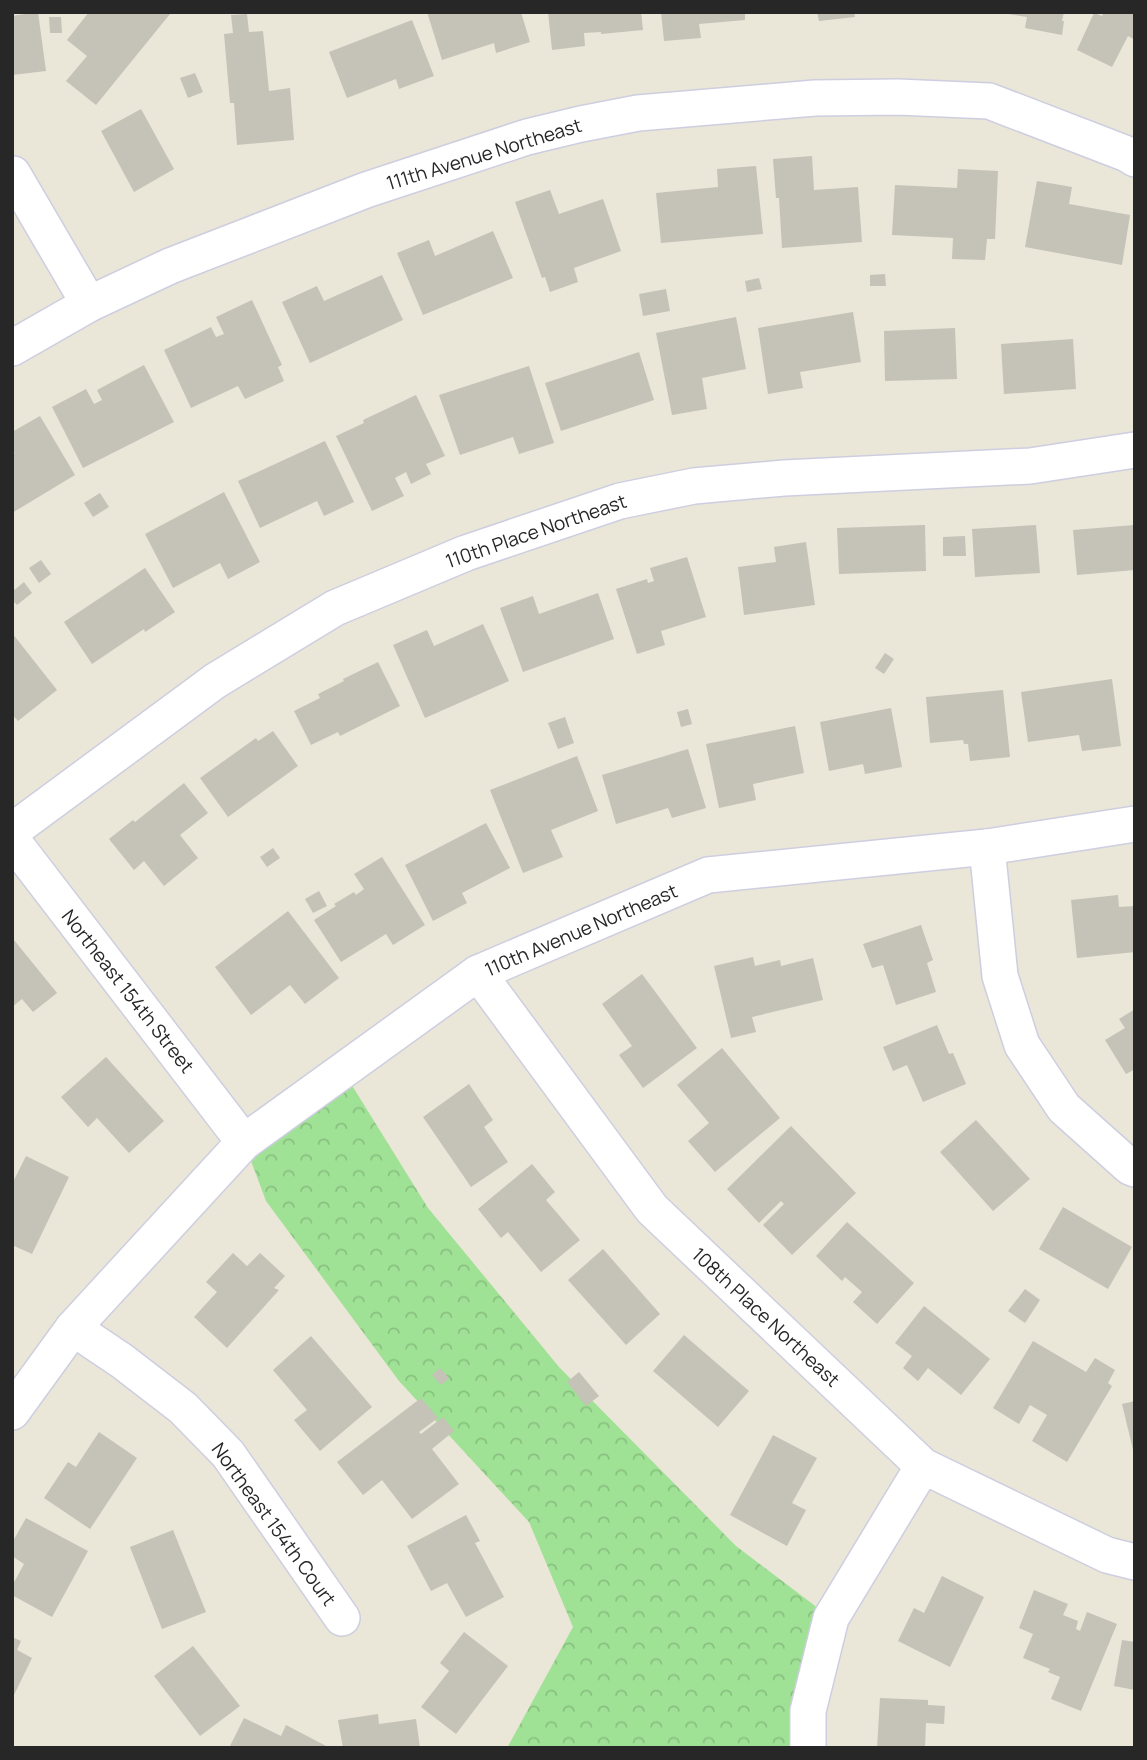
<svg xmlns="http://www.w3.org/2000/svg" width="1147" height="1760" font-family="Manrope,sans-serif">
  <defs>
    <pattern id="forest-crowns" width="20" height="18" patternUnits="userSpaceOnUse" patternTransform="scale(1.75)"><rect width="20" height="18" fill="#9fe195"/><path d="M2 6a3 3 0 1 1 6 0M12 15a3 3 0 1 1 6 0" fill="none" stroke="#89c180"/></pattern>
  </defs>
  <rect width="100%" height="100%" fill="#eae6d8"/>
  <path fill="url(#forest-crowns)" d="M343,1071L428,1208L559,1367L736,1546L831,1618L808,1748H507L573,1627L529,1522L399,1381L266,1201L244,1142Z"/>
  <g fill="#c5c2b8">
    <path d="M38,12L46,71L12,75V16Z"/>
    <path d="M89,12H170V14L96,105L66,81L87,56L67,40Z"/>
    <path d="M427,12H521L530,42L496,53L494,43L442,60Z"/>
    <path d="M548,12H641L643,30L601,34V32L584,33L585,46L552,50Z"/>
    <path d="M661,12H745V20L699,24L701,38L664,41Z"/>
    <path d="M817,12H854L855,17L819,21Z"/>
    <path d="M1008,12H1064L1062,21H1064L1062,35L1025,28L1027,17L1008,14Z"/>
    <path d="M1104,12H1135V40L1128,36L1112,67L1077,50L1094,13L1102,16Z"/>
    <path d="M247,14L249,32L263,31L269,91L290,88L294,140L237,145L234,103H230L224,34L233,33L231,15Z"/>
    <path d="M49,17H61L62,33H50Z"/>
    <path d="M412,20L434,76L399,89L396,79L347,98L329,52Z"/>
    <path d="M195,73L203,92L188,98L180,78Z"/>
    <path d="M141,109L174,169L134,192L101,131Z"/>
    <path d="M812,156L814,190L858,187L862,242L782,248L779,198H776L773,159Z"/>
    <path d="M756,166L763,234L661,243L656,193L718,187L717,169Z"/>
    <path d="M958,169L998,171L995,239H987L985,260L952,259L953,238L892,235L895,185L957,188Z"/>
    <path d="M1037,181L1072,187L1069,204L1130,215L1122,265L1025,247Z"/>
    <path d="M550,190L559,214L603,199L621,251L574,268L578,282L550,292L545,277L542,278L515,202Z"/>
    <path d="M493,231L513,278L423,315L397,253L429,240L435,256Z"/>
    <path d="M885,274L886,286H870V275Z"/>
    <path d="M382,275L403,320L310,363L282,302L317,286L324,301Z"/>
    <path d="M759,278L762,289L747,292L745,281Z"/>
    <path d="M666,289L670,311L643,316L639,294Z"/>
    <path d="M252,300L282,365L278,367L284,381L245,399L238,386L191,408L164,350L211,327L216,337L224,334L216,317Z"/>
    <path d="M853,312L861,362L800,372L803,388L768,394L758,328Z"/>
    <path d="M736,317L746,369L702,378L707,409L672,415L656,333Z"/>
    <path d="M955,328L957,379L885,381L884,331Z"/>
    <path d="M1073,339L1076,389L1004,394L1001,344Z"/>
    <path d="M639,352L654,400L561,431L545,383Z"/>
    <path d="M144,365L174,422L83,468L52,407L86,389L94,404L102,400L97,390Z"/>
    <path d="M529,366L554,443L519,454L513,437L460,455L439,395Z"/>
    <path d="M416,395L445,456L426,464L431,474L411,484L406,472L395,478L404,496L372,511L336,436L364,423L363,420Z"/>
    <path d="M40,416L75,475L12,513V455L15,453L12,450V432Z"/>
    <path d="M325,441L354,502L324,516L317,501L260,528L238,481Z"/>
    <path d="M224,492L260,562L228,579L220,563L173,588L145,534Z"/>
    <path d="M100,493L109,507L93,517L84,503Z"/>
    <path d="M925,525L926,571L839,574L837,528Z"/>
    <path d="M1036,525L1040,573L975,577L972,529Z"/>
    <path d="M1134,525L1135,570L1077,575L1073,530Z"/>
    <path d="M965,536L966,556H943V537Z"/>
    <path d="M806,542L815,605L744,615L738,567L776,562L774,547Z"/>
    <path d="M687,557L706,617L661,631L665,645L637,654L616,589L647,579L648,583L654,581L650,568Z"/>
    <path d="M41,560L51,574L39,583L29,568Z"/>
    <path d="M145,568L175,612L145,632L144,629L92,664L64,622Z"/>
    <path d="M24,582L32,593L17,605L12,600V592Z"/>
    <path d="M598,593L614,639L523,672L500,608L533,596L539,614Z"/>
    <path d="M483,624L509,681L425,718L393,645L427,630L434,646Z"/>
    <path d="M12,633L57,690L18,721L12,714Z"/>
    <path d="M885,653L894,659L884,674L875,668Z"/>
    <path d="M378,662L400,706L340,736L338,732L311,745L294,711L320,698L318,694L344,681L343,679Z"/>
    <path d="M1112,679L1121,746L1082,751L1079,735L1028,742L1021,692Z"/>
    <path d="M1003,690L1010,757L970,761L968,744H964L963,740L930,743L926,697Z"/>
    <path d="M891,708L902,767L865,774L863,764L829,771L820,722Z"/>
    <path d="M688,709L692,724L681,727L677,712Z"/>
    <path d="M565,717L574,743L558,749L548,723Z"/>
    <path d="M795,726L804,773L753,784L756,800L719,808L706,744Z"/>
    <path d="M273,731L298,766L228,817L200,778L256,738L258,741Z"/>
    <path d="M688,749L706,808L672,818L668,808L616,824L602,775Z"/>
    <path d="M577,756L598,811L551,830L563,857L523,873L490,790Z"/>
    <path d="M184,783L208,813L180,835L198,858L164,886L144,861L134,870L109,839L133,820L135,822Z"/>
    <path d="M486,823L510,868L462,893L467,903L433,921L405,865Z"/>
    <path d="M273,848L280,858L267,867L260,857Z"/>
    <path d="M382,857L425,925L393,945L386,934L341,962L314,920L336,906L334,904L354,892L356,895L364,889L354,874Z"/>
    <path d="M319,891L327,906L313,913L305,899Z"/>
    <path d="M1118,895L1119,907L1135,906V952L1077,958L1071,900Z"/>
    <path d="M288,911L339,978L305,1004L290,985L251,1015L215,967Z"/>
    <path d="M921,925L933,960L927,963L936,992L896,1005L883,965L872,968L863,944Z"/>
    <path d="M14,940L57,993L33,1012L22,999L12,1007V942Z"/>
    <path d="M753,957L755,966L780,960L781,966L813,958L823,1000L752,1017L756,1032L731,1038L714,966Z"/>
    <path d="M642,974L697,1048L643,1088L619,1055L632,1046L602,1004Z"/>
    <path d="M1135,1009V1069L1126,1074L1105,1040L1125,1028L1119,1019Z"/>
    <path d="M937,1025L949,1054L953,1053L966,1084L923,1102L907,1065L893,1071L883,1047Z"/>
    <path d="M722,1048L780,1118L715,1172L688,1141L709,1123L677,1085Z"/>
    <path d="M106,1057L164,1121L129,1153L97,1118L88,1127L61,1097Z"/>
    <path d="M469,1084L493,1120L484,1127L508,1162L471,1187L423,1117Z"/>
    <path d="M976,1120L1030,1179L993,1211L940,1152Z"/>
    <path d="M791,1126L856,1193L792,1255L763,1225L784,1204L781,1201L759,1223L727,1189Z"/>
    <path d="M26,1156L69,1177L32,1254L12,1245V1184Z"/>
    <path d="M532,1164L555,1192L546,1200L580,1240L541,1272L508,1232L501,1238L478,1209Z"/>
    <path d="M1063,1207L1132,1247L1108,1289L1039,1249Z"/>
    <path d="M847,1222L914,1283L877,1324L853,1302L862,1292L845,1277L842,1281L816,1256Z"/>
    <path d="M603,1249L660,1314L626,1345L568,1280Z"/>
    <path d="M233,1253L247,1266L260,1253L285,1276L274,1288L279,1290L227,1348L194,1317L217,1292L206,1282Z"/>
    <path d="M1025,1289L1040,1300L1025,1323L1008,1311Z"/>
    <path d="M924,1306L990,1359L961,1395L928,1368L918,1381L903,1368L912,1356L895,1343Z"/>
    <path d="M684,1335L749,1391L718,1427L653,1371Z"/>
    <path d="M311,1336L372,1407L320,1451L294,1420L307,1410L273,1370Z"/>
    <path d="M1033,1341L1086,1372L1095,1358L1115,1370L1108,1383L1112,1386L1067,1462L1032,1441L1047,1415L1030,1405L1019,1424L993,1408Z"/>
    <path d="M440,1368L449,1378L441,1385L432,1375Z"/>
    <path d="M579,1372L599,1396L586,1406L567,1382Z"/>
    <path d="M421,1398L438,1418L419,1432L421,1434L443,1417L454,1431L432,1449L459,1484L412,1519L382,1480L363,1495L337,1462Z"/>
    <path d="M1135,1401V1454H1134L1122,1404Z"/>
    <path d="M99,1432L137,1458L90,1529L44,1498L68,1462L76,1467Z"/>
    <path d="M773,1435L817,1458L792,1503L806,1510L787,1546L730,1515Z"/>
    <path d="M466,1515L480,1541L475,1543L504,1597L466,1617L447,1583L431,1591L407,1546Z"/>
    <path d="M26,1518L88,1551L52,1617L12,1595V1586L24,1564L12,1556V1543Z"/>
    <path d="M173,1530L206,1612L162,1629L130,1547Z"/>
    <path d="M942,1576L984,1597L950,1667L898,1641L914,1608L924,1613Z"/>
    <path d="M1034,1590L1068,1604L1063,1615L1078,1621L1076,1629L1080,1631L1087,1612L1117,1624L1081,1711L1051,1699L1060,1677L1048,1672L1050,1669L1023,1658L1033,1634L1019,1628Z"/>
    <path d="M464,1632L508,1666L456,1734L421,1707L449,1671L440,1663Z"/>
    <path d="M12,1637L21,1641L17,1650L32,1658L12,1699Z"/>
    <path d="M1122,1640L1135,1642V1690L1114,1686Z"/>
    <path d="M193,1646L240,1706L200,1736L154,1676Z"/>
    <path d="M880,1698L928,1700V1705L945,1706L944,1724L926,1723L925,1748H877Z"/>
    <path d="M378,1714L379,1724L416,1719L420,1748H343L338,1720Z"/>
    <path d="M244,1718L281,1736L286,1725L330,1748H229Z"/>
  </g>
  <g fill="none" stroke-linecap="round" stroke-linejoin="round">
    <defs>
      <g id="minor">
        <path d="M13,174L89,304"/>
        <path d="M12,348L89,304L170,266L366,190L527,137L581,124L638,113L815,98L898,97L989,101L1127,154L1135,159"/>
        <path d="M12,831L215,681L335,608L466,553L620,501L694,486L784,478L1030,466L1135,450"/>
        <path d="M12,840L244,1142"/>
        <path d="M987,847L1000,976L1022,1045L1064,1108L1130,1167L1135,1169"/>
        <path d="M478,973L652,1209L923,1466L1107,1555L1135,1562"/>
        <path d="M73,1328L122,1361L183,1408L228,1454L342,1618"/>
        <path d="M12,1412L73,1328L244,1142L478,973L708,875L987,847L1135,824"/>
        <path d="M808,1748V1711L831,1618L923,1466"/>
      </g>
    </defs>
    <use href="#minor" stroke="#cecee1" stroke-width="38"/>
    <use href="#minor" stroke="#fff" stroke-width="35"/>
  </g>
  <g text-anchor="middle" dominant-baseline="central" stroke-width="5" stroke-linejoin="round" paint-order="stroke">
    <g font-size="19" fill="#272727" stroke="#fff">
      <text transform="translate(484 154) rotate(-17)">111th Avenue Northeast</text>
      <text transform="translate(536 531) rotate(-19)">110th Place Northeast</text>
      <text transform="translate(581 930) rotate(-23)">110th Avenue Northeast</text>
      <text transform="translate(128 991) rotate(52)">Northeast 154th Street</text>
      <text transform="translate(766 1317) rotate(43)">108th Place Northeast</text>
      <text transform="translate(274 1524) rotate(54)">Northeast 154th Court</text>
    </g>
  </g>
  <rect width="1147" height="1760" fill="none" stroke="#272727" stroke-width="28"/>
</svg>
